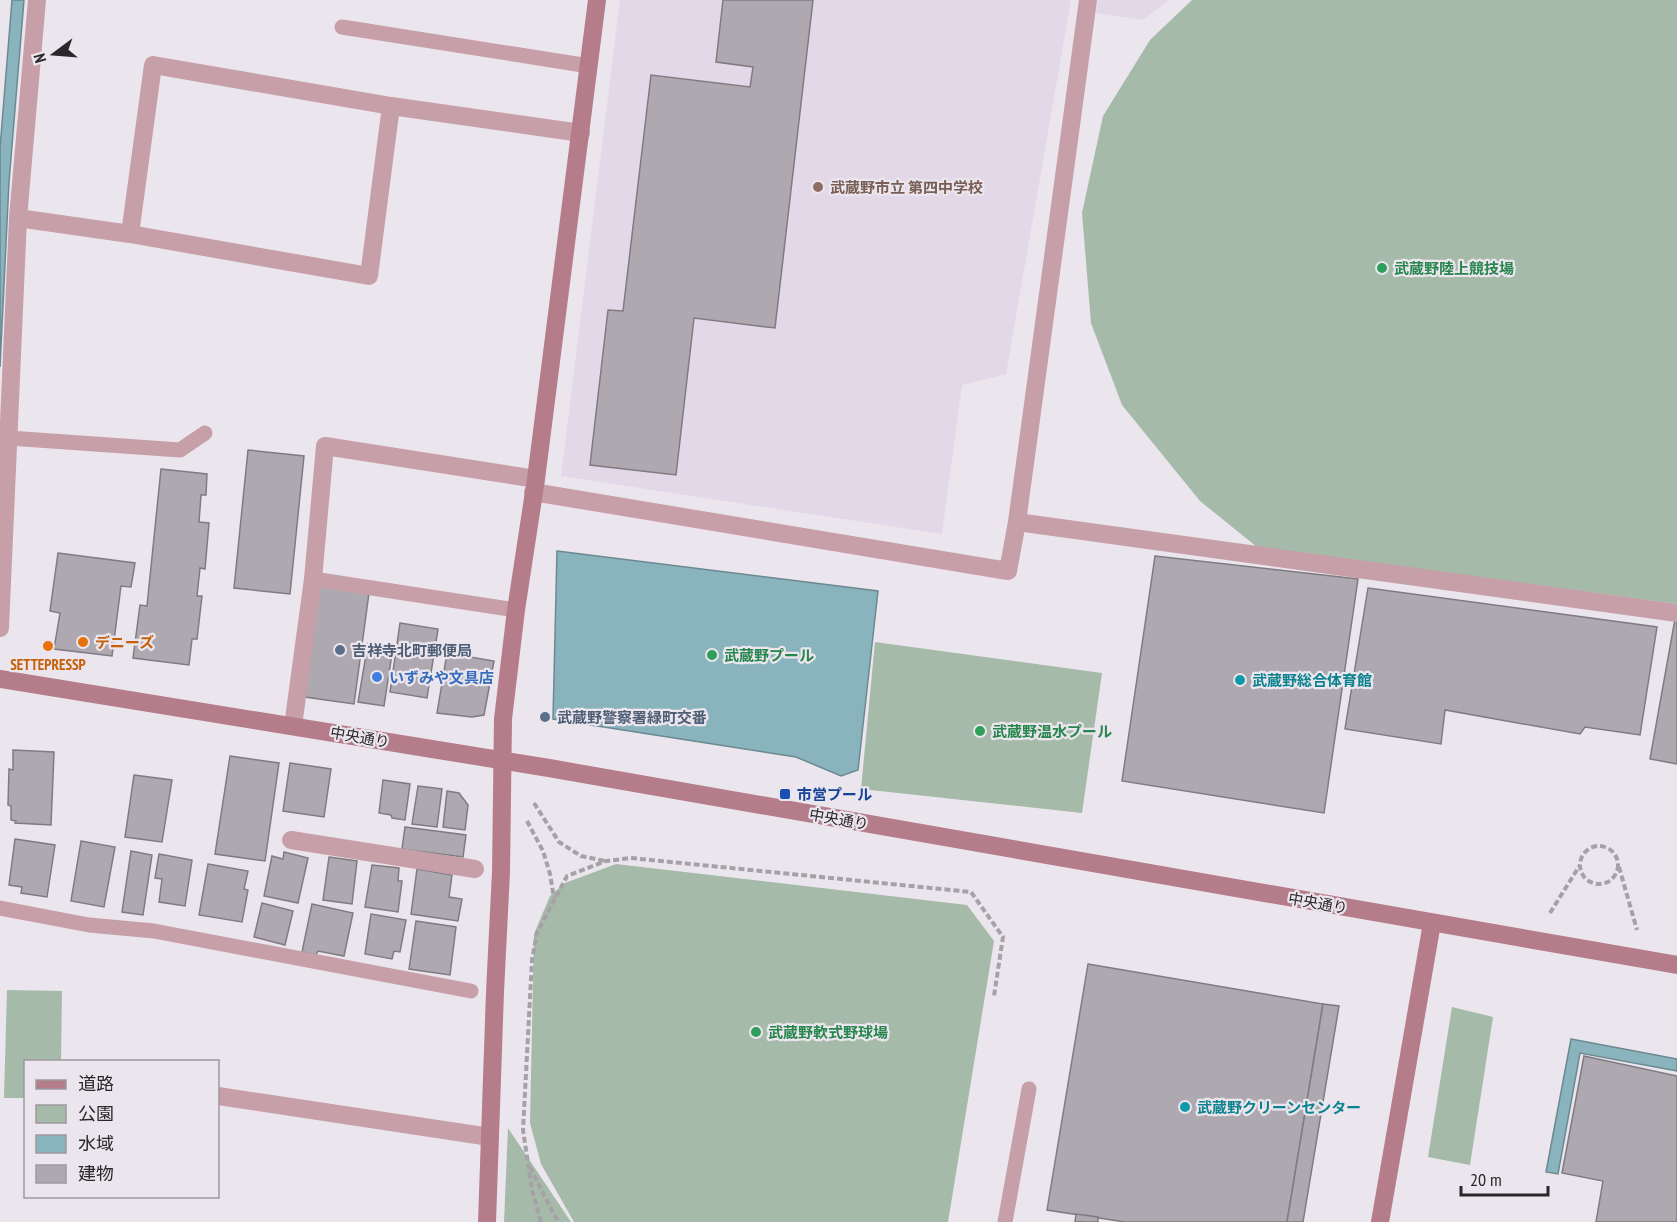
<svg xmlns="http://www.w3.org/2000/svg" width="1677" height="1222" font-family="'PT Sans Narrow','Noto Sans JP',sans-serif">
  <rect width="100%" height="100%" fill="#ebe5ed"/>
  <g fill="#e2d8e7">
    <path d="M620,0H1071L1006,374L962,385L942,534L561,476Z"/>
    <path d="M1098,0H1169L1143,20L1096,13Z"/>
  </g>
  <g fill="#a6baa9">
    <path d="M1192,0H1677V604L1257,547L1200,501L1122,405L1091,323L1082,213L1103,116L1150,40Z"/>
    <path d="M875,642L1102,673L1082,813L861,789Z"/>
    <path d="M616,864L967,905L994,941L948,1222H574L541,1164L530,1123L534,934L550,896L565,883Z"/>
    <path d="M7,990L62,991L61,1061L26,1062L25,1098H4Z"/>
    <path d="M1452,1007L1493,1017L1470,1165L1428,1157Z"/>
    <path d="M508,1128L571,1222H504Z"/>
  </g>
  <g fill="#89b3bd" stroke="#6c8991" stroke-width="1.5">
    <path d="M12,0H24L9,182L0,367V148Z"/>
    <path d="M557,551L878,591L858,770L841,776L796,757L553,719Z"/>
    <path d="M1571,1039L1677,1059V1071L1580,1053L1558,1174L1546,1172Z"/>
  </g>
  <g fill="#aea9b1" stroke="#807b83" stroke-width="1.5">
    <path d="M723,0H813L775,328L694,318L676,475L590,465L608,310L623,311L651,75L750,87L753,67L716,62Z"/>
    <path d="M248,450L304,456L290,594L234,588Z"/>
    <path d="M161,469L207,474L206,495H201L199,522L209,523L205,569L200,568L197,596H202L197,639H192L189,665L133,658L140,605L147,606Z"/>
    <path d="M58,553L135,563L131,587L121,586L112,656L54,649L60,613L50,611Z"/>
    <path d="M1155,556L1358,579L1324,813L1122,781Z"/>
    <path d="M320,586L369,593L354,704L305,697Z"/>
    <path d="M1368,588L1657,627L1640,735L1585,727L1580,734L1445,710L1441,744L1345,729Z"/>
    <path d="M1675,619H1677V764L1650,759Z"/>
    <path d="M400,623L438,629L427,698L390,692Z"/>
    <path d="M368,643L393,647L384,706L358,702Z"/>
    <path d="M447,653L494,661L484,715L472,717L437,713Z"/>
    <path d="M13,750L54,752L51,825L15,823L16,821L11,820V806L8,805L9,769L13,770Z"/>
    <path d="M230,756L279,763L265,861L215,854Z"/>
    <path d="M290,763L331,769L324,817L283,811Z"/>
    <path d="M134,775L172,780L162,842L125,837Z"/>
    <path d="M383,780L410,784L405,820L392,818L391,815L379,813Z"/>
    <path d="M418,786L442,789L437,827L412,824Z"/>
    <path d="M447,791L459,793L468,805L465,830L443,827Z"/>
    <path d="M405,827L466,835L463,857L402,849Z"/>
    <path d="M15,839L55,845L47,897L21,893L22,887L9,885Z"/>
    <path d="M81,841L115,847L104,907L71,901Z"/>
    <path d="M131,851L152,855L143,915L122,912Z"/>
    <path d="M284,852L308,858L298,903L264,896L272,856L283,859Z"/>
    <path d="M159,854L192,860L185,906L159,902L162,879L155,878Z"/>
    <path d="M329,857L357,861L352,904L323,900Z"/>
    <path d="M208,864L248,871L244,889L248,890L242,922L199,915Z"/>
    <path d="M372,865L399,868L398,881H402L398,912L365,907Z"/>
    <path d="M417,869L452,875L449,897L462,899L458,921L411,914Z"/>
    <path d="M262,903L293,911L285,945L254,937Z"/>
    <path d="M312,904L353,913L344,956L318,951L316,955L302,952Z"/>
    <path d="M371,914L406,920L400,952L394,951L392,959L365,954Z"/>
    <path d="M416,921L456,927L450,975L409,969Z"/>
    <path d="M1088,964L1323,1004L1287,1222H1125L1047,1210Z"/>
    <path d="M1323,1004L1339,1006L1303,1222H1287Z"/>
    <path d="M1584,1056L1677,1076V1222H1596L1603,1181L1562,1173Z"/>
    <path d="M1076,1214L1098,1217V1222H1075Z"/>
  </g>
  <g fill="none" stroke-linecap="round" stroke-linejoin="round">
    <g stroke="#a6a1a7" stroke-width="4" stroke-dasharray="6 3" stroke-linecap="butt">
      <path d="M534,803L559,842L581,856L605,861"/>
      <path d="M527,821L543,851L550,874L554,898"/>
      <circle cx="1599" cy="865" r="19"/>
      <path d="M1619,867L1637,930"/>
      <path d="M1550,913L1580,865"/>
      <path d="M530,1167L554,1215L559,1222"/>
      <path d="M541,1222L532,1190L523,1130L532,960L537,933L567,876L606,861L631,858L971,892L1003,937L994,996"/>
    </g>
    <g stroke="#c79fa8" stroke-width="15">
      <path d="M342,27L589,66"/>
      <path d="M9,438L180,450L205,433"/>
      <path d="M313,579L516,610"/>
      <path d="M0,908L89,925L154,931L471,991"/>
      <path d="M1005,1222L1029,1089"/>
    </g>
    <g stroke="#c79fa8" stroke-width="18">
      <path d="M18,218L130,234L153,65L391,106L581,133"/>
      <path d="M130,234L369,276L391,106"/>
      <path d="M533,492L1008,571L1017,522L1088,0"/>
      <path d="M1017,522L1677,613"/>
      <path d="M0,628L18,218L37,0"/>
      <path d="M293,726L313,579L325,446L536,479"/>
      <path d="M291,840L475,869"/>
      <path d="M218,1096L490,1137"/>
    </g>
    <g stroke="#b57c8a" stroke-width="18">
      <path d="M0,679L549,768L1677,965"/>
      <path d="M487,1222L495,992L501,872L503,719L516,610L536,479L597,0"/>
      <path d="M1380,1222L1432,923"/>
    </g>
  </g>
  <circle fill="#8d6e63" stroke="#ebe5ed" stroke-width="2" cx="818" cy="187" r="6"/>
  <g fill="#2e9e5b" stroke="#ebe5ed" stroke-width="2">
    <circle cx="1382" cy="268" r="6"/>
    <circle cx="712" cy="655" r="6"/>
    <circle cx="980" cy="731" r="6"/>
    <circle cx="756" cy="1032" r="6"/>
  </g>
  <g fill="#e8710a" stroke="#ebe5ed" stroke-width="2">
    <circle cx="83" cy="642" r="6"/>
    <circle cx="48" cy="646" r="6"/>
  </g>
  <g fill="#5c6f8a" stroke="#ebe5ed" stroke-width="2">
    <circle cx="340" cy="650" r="6"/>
    <circle cx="545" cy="717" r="6"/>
  </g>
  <circle fill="#3f7fe0" stroke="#ebe5ed" stroke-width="2" cx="377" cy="677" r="6"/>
  <g fill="#0f9aa8" stroke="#ebe5ed" stroke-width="2">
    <circle cx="1240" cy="680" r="6"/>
    <circle cx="1185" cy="1107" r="6"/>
  </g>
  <rect fill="#1a4fb4" stroke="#ebe5ed" stroke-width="2" x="779" y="788" width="12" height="12" rx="3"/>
  <g text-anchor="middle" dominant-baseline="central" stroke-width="4.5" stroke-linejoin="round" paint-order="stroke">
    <g font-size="15" font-weight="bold" fill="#785e54" stroke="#ebe5ed" text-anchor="start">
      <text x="830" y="187">武蔵野市立 第四中学校</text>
    </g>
    <g font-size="15" font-weight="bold" fill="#27864d" stroke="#ebe5ed" text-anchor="start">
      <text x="1394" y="268">武蔵野陸上競技場</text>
      <text x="724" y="655">武蔵野プール</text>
      <text x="992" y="731">武蔵野温水プール</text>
      <text x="768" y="1032">武蔵野軟式野球場</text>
    </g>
    <g font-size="15" font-weight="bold" fill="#c56008" stroke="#ebe5ed" text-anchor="start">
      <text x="95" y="642">デニーズ</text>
      <text x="48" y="664" text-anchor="middle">SETTEPRESSP</text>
    </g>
    <g font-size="15" font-weight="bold" fill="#4e5e75" stroke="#ebe5ed" text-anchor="start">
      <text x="352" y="650">吉祥寺北町郵便局</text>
      <text x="557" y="717">武蔵野警察署緑町交番</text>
    </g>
    <g font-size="15" font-weight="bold" fill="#366cbe" stroke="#ebe5ed" text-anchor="start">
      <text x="389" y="677">いずみや文具店</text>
    </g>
    <g font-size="15" font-weight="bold" fill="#0d838f" stroke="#ebe5ed" text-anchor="start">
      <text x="1252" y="680">武蔵野総合体育館</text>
      <text x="1197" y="1107">武蔵野クリーンセンター</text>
    </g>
    <g font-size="15" fill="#29272a" stroke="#ebe5ed">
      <text transform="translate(360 737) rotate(10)">中央通り</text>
      <text transform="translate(839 819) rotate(10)">中央通り</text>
      <text transform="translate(1318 903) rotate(10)">中央通り</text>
    </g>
    <g font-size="15" font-weight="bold" fill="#164399" stroke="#ebe5ed" text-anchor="start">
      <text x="797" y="794">市営プール</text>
    </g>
  </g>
  <rect x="24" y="1060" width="195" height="138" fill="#ebe5ed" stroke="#9d999f" stroke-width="1.5"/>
  <rect x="36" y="1080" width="30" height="9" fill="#b57c8a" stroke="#9d999f" stroke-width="1.5"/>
  <text x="78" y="1090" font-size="18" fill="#29272a">道路</text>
  <rect x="36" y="1105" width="30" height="18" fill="#a6baa9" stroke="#9d999f" stroke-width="1.5"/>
  <text x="78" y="1120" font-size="18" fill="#29272a">公園</text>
  <rect x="36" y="1135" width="30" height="18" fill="#89b3bd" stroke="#9d999f" stroke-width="1.5"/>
  <text x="78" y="1150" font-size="18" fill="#29272a">水域</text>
  <rect x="36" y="1165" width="30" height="18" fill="#aea9b1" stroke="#9d999f" stroke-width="1.5"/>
  <text x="78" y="1180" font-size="18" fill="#29272a">建物</text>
  <g transform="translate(54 54) rotate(254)" stroke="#ebe5ed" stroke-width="4.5" paint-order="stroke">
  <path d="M0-4.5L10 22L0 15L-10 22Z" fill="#29272a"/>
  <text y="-9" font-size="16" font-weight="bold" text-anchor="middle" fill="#29272a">N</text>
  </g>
  <path d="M1461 1186v9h87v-9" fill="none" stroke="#29272a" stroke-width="3"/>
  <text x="1470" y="1186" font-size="18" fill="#29272a" stroke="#ebe5ed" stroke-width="4.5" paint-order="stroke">20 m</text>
</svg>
